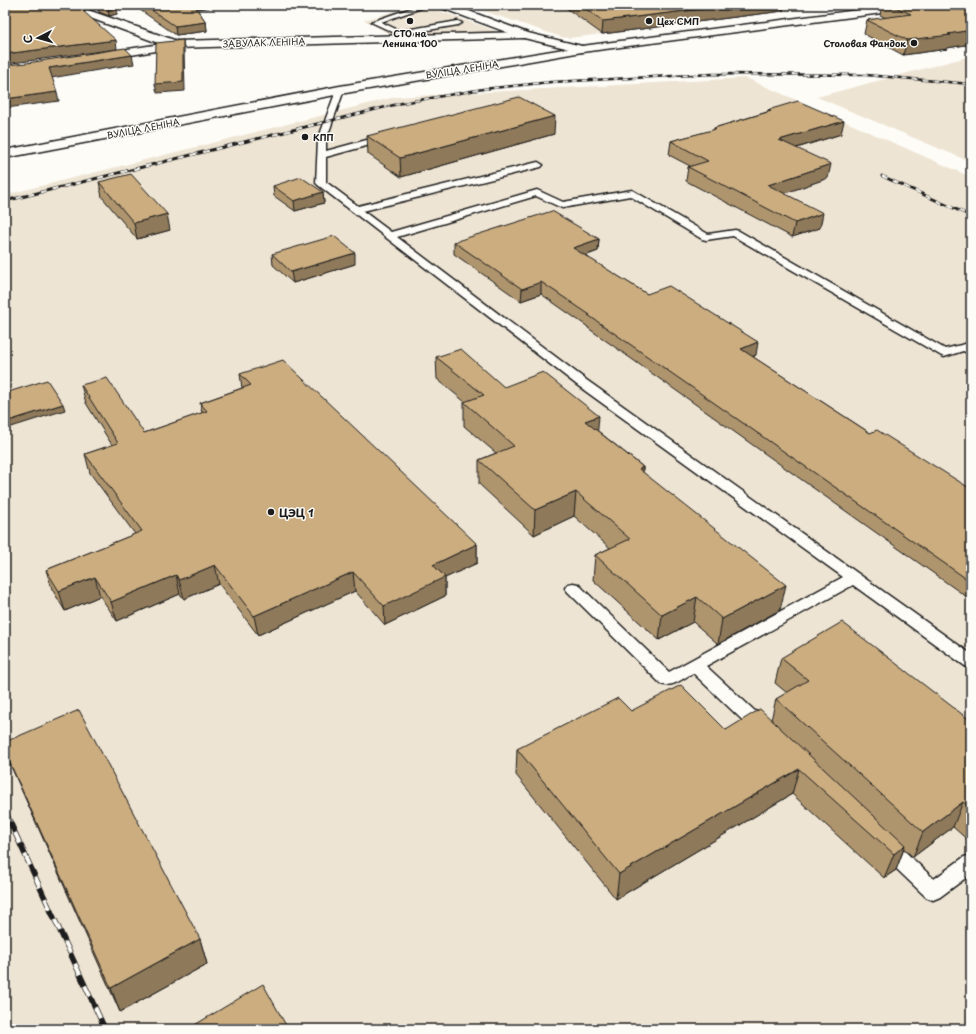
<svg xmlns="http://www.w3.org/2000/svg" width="976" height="1034" font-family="'Playpen Sans',sans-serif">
  <rect width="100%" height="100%" fill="#fdfcf7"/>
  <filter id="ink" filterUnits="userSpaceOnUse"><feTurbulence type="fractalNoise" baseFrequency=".025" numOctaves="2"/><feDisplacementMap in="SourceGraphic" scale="8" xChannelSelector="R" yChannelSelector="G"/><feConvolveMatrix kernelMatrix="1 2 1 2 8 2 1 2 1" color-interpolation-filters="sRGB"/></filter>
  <g filter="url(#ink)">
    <g fill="#eee4d3">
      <path d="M417,5H423L502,33L393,36L364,20Z"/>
      <path d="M466,5H834L570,38L561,37Z"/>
      <path d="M971,56V162L817,97Z"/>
      <path d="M746,78L971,177V1029H5V195L395,97Z"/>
    </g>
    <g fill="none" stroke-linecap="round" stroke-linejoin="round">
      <defs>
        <g id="service">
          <path d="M420,5H430L381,22L400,31L458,21L462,23L458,25L399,35L371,22Z"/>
          <path d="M337,88H343L344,90L326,140V151L385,135L389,138L388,140L326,157V182L358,206L538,162L543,165L541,167L363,211L391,232L537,190L563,202L632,190L708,234L735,230L739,231L945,349L965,344L971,346V354L963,351L944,357L940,355L733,236L706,240L702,239L630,196L562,208L536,196L397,237L585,379L971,654V668L965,666L853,585L706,666L769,724L771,729L769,734L763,736L757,734L693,673C683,678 673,688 661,684L568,592L565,588L568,584L573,583L578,584L669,672L843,577L577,385L318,185L316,183L318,140Z"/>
          <path d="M887,839L894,841L934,879L964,857L971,855V874L940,897L933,900L926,897L880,853L878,847L880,841Z"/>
        </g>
        <path id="minor" d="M52,5H70L82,8L177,41L524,32L528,33L530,35L528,37L524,38L175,48L99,60L95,58L93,56L95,54L161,44L74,12L53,7Z"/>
        <path id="tertiary" d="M438,5H453L528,33L586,47L588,49L586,51L582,52L520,37L439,7Z"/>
        <path id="secondary" d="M896,5H926L921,8L582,52L340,94L5,158V150L340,86L582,46Z"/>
      </defs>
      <use href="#service" stroke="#1c1c1c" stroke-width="3"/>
      <use href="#minor" stroke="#1c1c1c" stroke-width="3"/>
      <use href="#tertiary" stroke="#1c1c1c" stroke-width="3"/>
      <use href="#secondary" stroke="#1c1c1c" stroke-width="3"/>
      <use href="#service" fill="#fdfcf7" fill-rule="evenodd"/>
      <use href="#minor" fill="#fdfcf7" fill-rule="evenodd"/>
      <use href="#tertiary" fill="#fdfcf7" fill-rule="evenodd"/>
      <use href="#secondary" fill="#fdfcf7" fill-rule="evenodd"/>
      <defs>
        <path id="rail-far2" d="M317,124L402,103L483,89L551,82L713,74L866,75L971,84"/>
        <g id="rail-far1">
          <path d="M882,176L971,216"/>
          <path d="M5,201L321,123"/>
        </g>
        <path id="rail" d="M5,811L105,1029"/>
      </defs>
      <use href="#rail-far2" stroke="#1c1c1c" stroke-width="2.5"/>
      <use href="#rail-far1" stroke="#1c1c1c" stroke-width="3"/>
      <use href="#rail" stroke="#1c1c1c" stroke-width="5.5"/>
      <use href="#rail-far2" stroke="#fdfcf7" stroke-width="1.5" stroke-dasharray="5" stroke-linecap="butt"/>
      <use href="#rail-far1" stroke="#fdfcf7" stroke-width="2" stroke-dasharray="6" stroke-linecap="butt"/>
      <use href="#rail" stroke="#fdfcf7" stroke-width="4" stroke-dasharray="12" stroke-linecap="butt"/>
    </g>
    <g fill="#af956e" stroke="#1c1c1c">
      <path d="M97,5H116L117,10V14L109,16L99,12Z"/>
      <path d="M133,5H231L197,9L206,22L207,31L176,35Z"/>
      <path d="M562,5H784L783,11L602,34Z"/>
      <path d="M860,5H971V44L947,48V49L903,55L864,34L867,20L886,18L880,15L882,5L865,8Z"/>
      <path d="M768,110L841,134L797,148L828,178L784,193L820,228L792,237L686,181L688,167L690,166L669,155L671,141L714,130V128L767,112Z"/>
      <path d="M554,134L401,177L368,154L367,136Z"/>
      <path d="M99,182L170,230L137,239L102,197Z"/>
      <path d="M273,186L323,192L324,203L295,211L274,196Z"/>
      <path d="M599,239L598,251L585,256L647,294L756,355L753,357L870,433L971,489V600L588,328V327L541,294L521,301L454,254V242Z"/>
      <path d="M272,254L355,264L293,283L273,265Z"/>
      <path d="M436,357L504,387L598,431L643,467V472L780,610L718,644L693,622L659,640L593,580L595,555L610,548L574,516L534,535L479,484V460L496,453L464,426V402H465L437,379Z"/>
      <path d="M240,374L477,544V563L445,578V596L385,625L355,591L258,635L219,584L184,599L180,594L117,621L100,596L65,611L52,589L46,570L135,534L90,473L85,454L112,445L86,403L81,385L144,433L202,413L200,403L242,388Z"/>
      <path d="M781,658L971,721V843L953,827L913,857L904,849L896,870L884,878L792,794L616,899L516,775L517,749L631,711L726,730L771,720L776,699L787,693L775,683Z"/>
      <path d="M5,753L200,939L207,964L120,1012Z"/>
    </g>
    <g fill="#8e795a" stroke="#1c1c1c">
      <path d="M116,5L117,10V14L109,16L108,7Z"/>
      <path d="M192,5H231L193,9Z"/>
      <path d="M734,5H784L783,11L602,34L603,21Z"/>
      <path d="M865,5H882L865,8Z"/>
      <path d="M206,22L207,31L176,35L175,26Z"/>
      <path d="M971,30V44L947,48V49L903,55L907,40Z"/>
      <path d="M116,40L117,49L5,64V54Z"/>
      <path d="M183,40L184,49L185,91L157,93L155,84Z"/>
      <path d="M132,55L134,64L51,78L49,68Z"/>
      <path d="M57,92L59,101L6,108L7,114H5V99Z"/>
      <path d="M555,116L554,134L401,177L400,158Z"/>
      <path d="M844,121L841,134L777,154L779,140Z"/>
      <path d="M831,164L828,178L766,200L768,185Z"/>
      <path d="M323,192L324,203L295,211L294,201Z"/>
      <path d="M823,213L820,228L792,237L795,223Z"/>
      <path d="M167,214L170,230L137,239L134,223Z"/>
      <path d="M599,239L598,251L572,260L573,248Z"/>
      <path d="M355,253V264L293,283L291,272Z"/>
      <path d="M541,282V294L521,301L522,289Z"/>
      <path d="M758,342L756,355L739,362L741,349Z"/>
      <path d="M63,404L65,410L5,429V422Z"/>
      <path d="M599,416L597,439L585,421Z"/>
      <path d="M643,467L641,491L639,469Z"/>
      <path d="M576,492L574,516L534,535L535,510Z"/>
      <path d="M477,544V563L445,578V596L385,625L384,606L433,565Z"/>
      <path d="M215,565L219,584L184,599L179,580Z"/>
      <path d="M353,572L355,591L258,635L254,616Z"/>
      <path d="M176,575L180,594L117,621L111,602Z"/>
      <path d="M95,577L100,596L65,611L59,591Z"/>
      <path d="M786,585L780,610L718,644L722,619Z"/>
      <path d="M697,597L693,622L659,640L662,615Z"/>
      <path d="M799,769L792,794L616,899L619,874Z"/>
      <path d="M963,802L953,827L913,857L923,832Z"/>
      <path d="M905,845L896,870L884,878L894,854Z"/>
      <path d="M200,939L207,964L120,1012L111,988Z"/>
    </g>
    <g fill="#cbad80" stroke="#1c1c1c">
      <path d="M5,5H68L86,10L83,11L116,40L5,54Z"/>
      <path d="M102,5H115V6L108,7Z"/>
      <path d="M144,5H194L206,22L175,26Z"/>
      <path d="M580,5H734L603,21Z"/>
      <path d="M891,5H971V30L948,34L951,35L907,40L867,20L911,14Z"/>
      <path d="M183,40V82L155,84L156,43Z"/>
      <path d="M125,48L132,55L49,68L57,92L5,99V65L27,63Z"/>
      <path d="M519,97L555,116L400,158L367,136Z"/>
      <path d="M798,101L844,121L779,140L831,164L768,185L823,213L795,223L688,167L708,161L671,141L716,129L714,128L771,111L768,110Z"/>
      <path d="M131,174L167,214L134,223L99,182Z"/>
      <path d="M301,177L323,192L294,201L273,186Z"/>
      <path d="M552,211L599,239L573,248L647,294L669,286L758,342L741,349L870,433L877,430L971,489V582L588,315H590L541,282L522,289L454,242Z"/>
      <path d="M334,236L355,253L291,272L272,254Z"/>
      <path d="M461,349L504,387L543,372L599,416L585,421L643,467L639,469L786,585L722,619L697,597L662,615L595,555L630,539L576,492L535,510L479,460L514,446L464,402L484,395L436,357Z"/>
      <path d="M283,360L477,544L433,565L445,577L384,606L353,572L254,616L215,565L179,580L176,575L111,602L95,577L59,591L46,570L142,531L85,454L118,443L81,385L107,378L144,433L207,411L200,403L251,385L240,374Z"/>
      <path d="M47,380L63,404L5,422V393Z"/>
      <path d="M842,622L971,721V808L963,802L923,832L776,699L808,680L781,658Z"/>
      <path d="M681,685L726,730L760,709L905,845L894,854L799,769L619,874L517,749L618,698L631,711Z"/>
      <path d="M79,710L200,939L111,988L5,752V742Z"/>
      <path d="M263,984L288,1029H188Z"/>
    </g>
  </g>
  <g fill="#1c1c1c" stroke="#fdfcf7" stroke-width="1.5">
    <circle cx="410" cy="21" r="4"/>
    <circle cx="649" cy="21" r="4"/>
    <circle cx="914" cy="43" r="4"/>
    <circle cx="305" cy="137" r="4"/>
    <circle cx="271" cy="512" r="4"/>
  </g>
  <g text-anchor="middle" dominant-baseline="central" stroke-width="3" stroke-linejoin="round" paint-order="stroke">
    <g font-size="9" font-weight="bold" fill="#1c1c1c" stroke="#fdfcf7" text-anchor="start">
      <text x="657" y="21">Цех СМП</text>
      <text x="410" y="33" text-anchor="middle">СТО на<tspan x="410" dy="10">Ленина 100</tspan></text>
      <text x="906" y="43" text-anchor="end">Столовая Фандок</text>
      <text x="313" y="137">КПП</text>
    </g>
    <g font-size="9" fill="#1c1c1c" stroke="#fdfcf7">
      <text transform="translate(264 42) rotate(-2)">ЗАВУЛАК ЛЕНІНА</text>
      <text transform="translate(462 69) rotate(-9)">ВУЛІЦА ЛЕНІНА</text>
      <text transform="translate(143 128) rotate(-11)">ВУЛІЦА ЛЕНІНА</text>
    </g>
    <g font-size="11" font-weight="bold" fill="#1c1c1c" stroke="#fdfcf7" text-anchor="start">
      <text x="279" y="512">ЦЭЦ 1</text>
    </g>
  </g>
  <rect width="976" height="1034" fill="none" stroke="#fdfcf7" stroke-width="20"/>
  <rect x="10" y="10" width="956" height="1014" fill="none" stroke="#1c1c1c" stroke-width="1.5" filter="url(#ink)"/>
  <g transform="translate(38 38) rotate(264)" stroke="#fdfcf7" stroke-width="3" paint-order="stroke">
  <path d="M0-3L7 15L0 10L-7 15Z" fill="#1c1c1c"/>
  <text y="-6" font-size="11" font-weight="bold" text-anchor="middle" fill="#1c1c1c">С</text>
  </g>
</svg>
